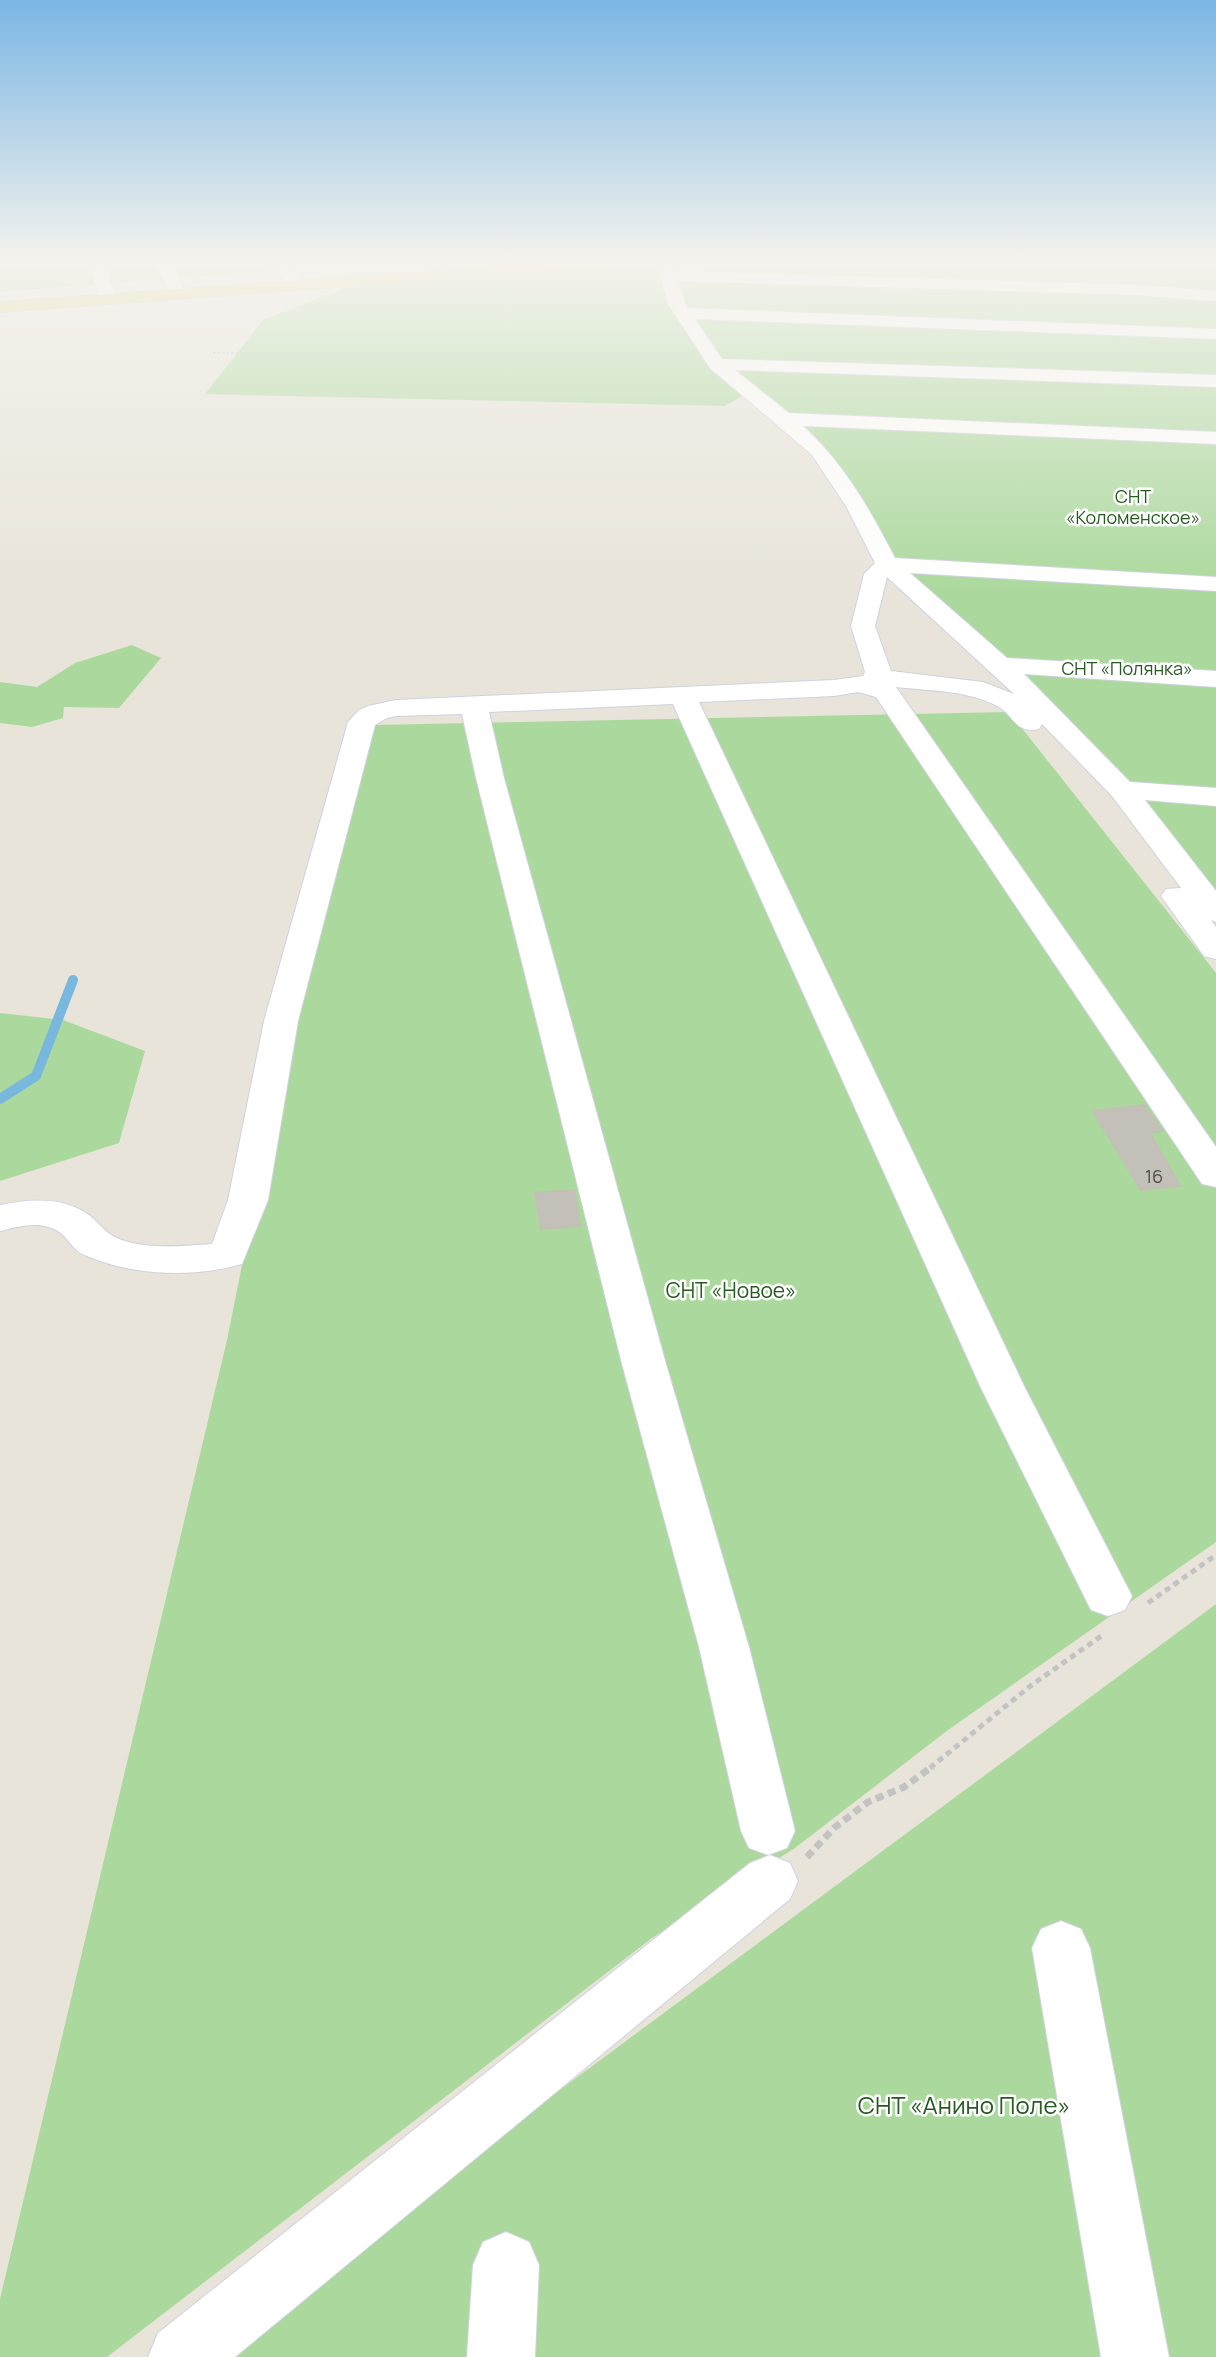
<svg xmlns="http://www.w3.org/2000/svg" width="1216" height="2357" font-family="Manrope,sans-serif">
  <rect width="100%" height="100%" fill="#e8e4da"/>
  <g fill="#abd99d">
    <path d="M8,262H506L379,271L360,269V264L0,292V267Z"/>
    <path d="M640,262H1216V912L1122,790L887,565L819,451L750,391L725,406L205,394L263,320L357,283Z"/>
    <path d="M132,645L161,658L119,708L64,707L63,718L32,727L0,723V682L37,687L75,663Z"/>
    <path d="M1009,712L1216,973V1542L948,1730L795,1848L652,1938L107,2357H0V2299L227,1340L300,975L373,725Z"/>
    <path d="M0,1013L63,1020L145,1051L119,1143L0,1181Z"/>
    <path d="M1216,1604V2357H234L518,2121Z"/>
  </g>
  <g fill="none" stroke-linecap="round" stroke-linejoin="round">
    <path stroke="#79b8de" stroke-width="10" d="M0,1099L36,1076L73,980"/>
  </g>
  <g fill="#c3c0ba" stroke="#c3bfb5" stroke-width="2">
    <path d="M1144,1105L1162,1131L1150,1133L1180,1186L1141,1190L1093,1111Z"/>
    <path d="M574,1190L580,1226L541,1229L535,1193Z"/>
  </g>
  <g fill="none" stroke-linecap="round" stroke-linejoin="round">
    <defs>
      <g id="minor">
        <path d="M89,262H105L116,300L114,304H102L100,300Z"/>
        <path d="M155,262H171L186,294L184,298H172Z"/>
        <path d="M271,262H287L303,285L301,288H289Z"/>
        <path d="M657,262H673L675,271L1138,285L1216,291V301L1138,295L678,281L687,308L1216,329V339L695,319L722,359L1216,375V387L735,370L789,413L1216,432V444L803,426C844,463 870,510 895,558L1216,577V591L910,573L1007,658L1216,671V687L1024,674L1130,782L1216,788V806L1145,800L1216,891V922L1211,920L1216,927V959L1204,956L1161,896L1166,889L1181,888L1112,796L1042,724L1039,729C1016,734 1015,717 999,707C969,690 930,691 896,687L1216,1147V1187L1202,1184L876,697L858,692L834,696L699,702L1025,1388L1132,1596L1125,1610L1108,1616L1091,1610L1084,1596L981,1388L673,704L489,712L504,778L666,1364L749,1647L795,1831L787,1848L768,1855L749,1848L741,1831L699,1647L622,1364L476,778L462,714L396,716L387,718L375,725L298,1021L268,1200L242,1264C193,1278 134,1276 87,1256C75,1252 71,1243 63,1235C45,1219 21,1226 0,1231V1205C29,1199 65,1196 90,1216C101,1225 106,1234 119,1239C147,1250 183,1246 212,1244L228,1200L264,1021L348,722L359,710L368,706L396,700L834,680L863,676L865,672L851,626L864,574L875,563L846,506L812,455L710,368L667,302ZM887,577L1014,694L983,682L891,671L875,626Z"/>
        <path d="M770,1855L790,1863L798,1881L790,1899L235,2357H148L158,2333L750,1863Z"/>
        <path d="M1061,1921L1081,1929L1090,1948L1169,2357H1101L1032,1948L1041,1929Z"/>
        <path d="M506,2232L529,2242L539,2265L535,2357H467L473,2265L483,2242Z"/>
      </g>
      <path id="major" d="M550,262H617L609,267L0,312V302Z"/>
    </defs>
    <use href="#minor" stroke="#d0d1df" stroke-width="2"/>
    <use href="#major" stroke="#c3c3c3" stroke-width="2"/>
    <path stroke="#c3c3c3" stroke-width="2" stroke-dasharray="2.5 2" stroke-linecap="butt" d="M213,353L473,356"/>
    <g stroke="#c3c3c3" stroke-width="5" stroke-dasharray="6 4.5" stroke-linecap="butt">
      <path d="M1148,1603L1216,1555"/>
      <path d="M930,1768L1029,1687L1104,1634"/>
    </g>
    <path stroke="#c3c3c3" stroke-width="7" stroke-dasharray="8 5" stroke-linecap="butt" d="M807,1857L834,1828L868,1802L904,1787L933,1766"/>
    <use href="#minor" fill="#fff" fill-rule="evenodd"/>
    <use href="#major" fill="#ded069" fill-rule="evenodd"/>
  </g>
  <linearGradient id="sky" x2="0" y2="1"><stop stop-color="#7bb6e4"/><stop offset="0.44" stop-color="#f5f3ee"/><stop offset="1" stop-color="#f5f3ee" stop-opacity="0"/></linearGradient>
  <rect width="1216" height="592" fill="url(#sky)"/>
  <g text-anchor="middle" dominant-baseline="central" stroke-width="5" stroke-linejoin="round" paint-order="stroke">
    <g font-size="18" fill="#275a21" stroke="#fff">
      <text x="1133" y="496">СНТ<tspan x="1133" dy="21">«Коломенское»</tspan></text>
      <text x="1127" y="668">СНТ «Полянка»</text>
    </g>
    <g font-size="18" fill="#4e4d4c">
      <text x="1154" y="1176">16</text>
    </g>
    <g font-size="21" fill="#275a21" stroke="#fff">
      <text x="731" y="1290">СНТ «Новое»</text>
    </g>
    <g font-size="24" fill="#275a21" stroke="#fff">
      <text x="964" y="2104">СНТ «Анино Поле»</text>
    </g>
  </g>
</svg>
